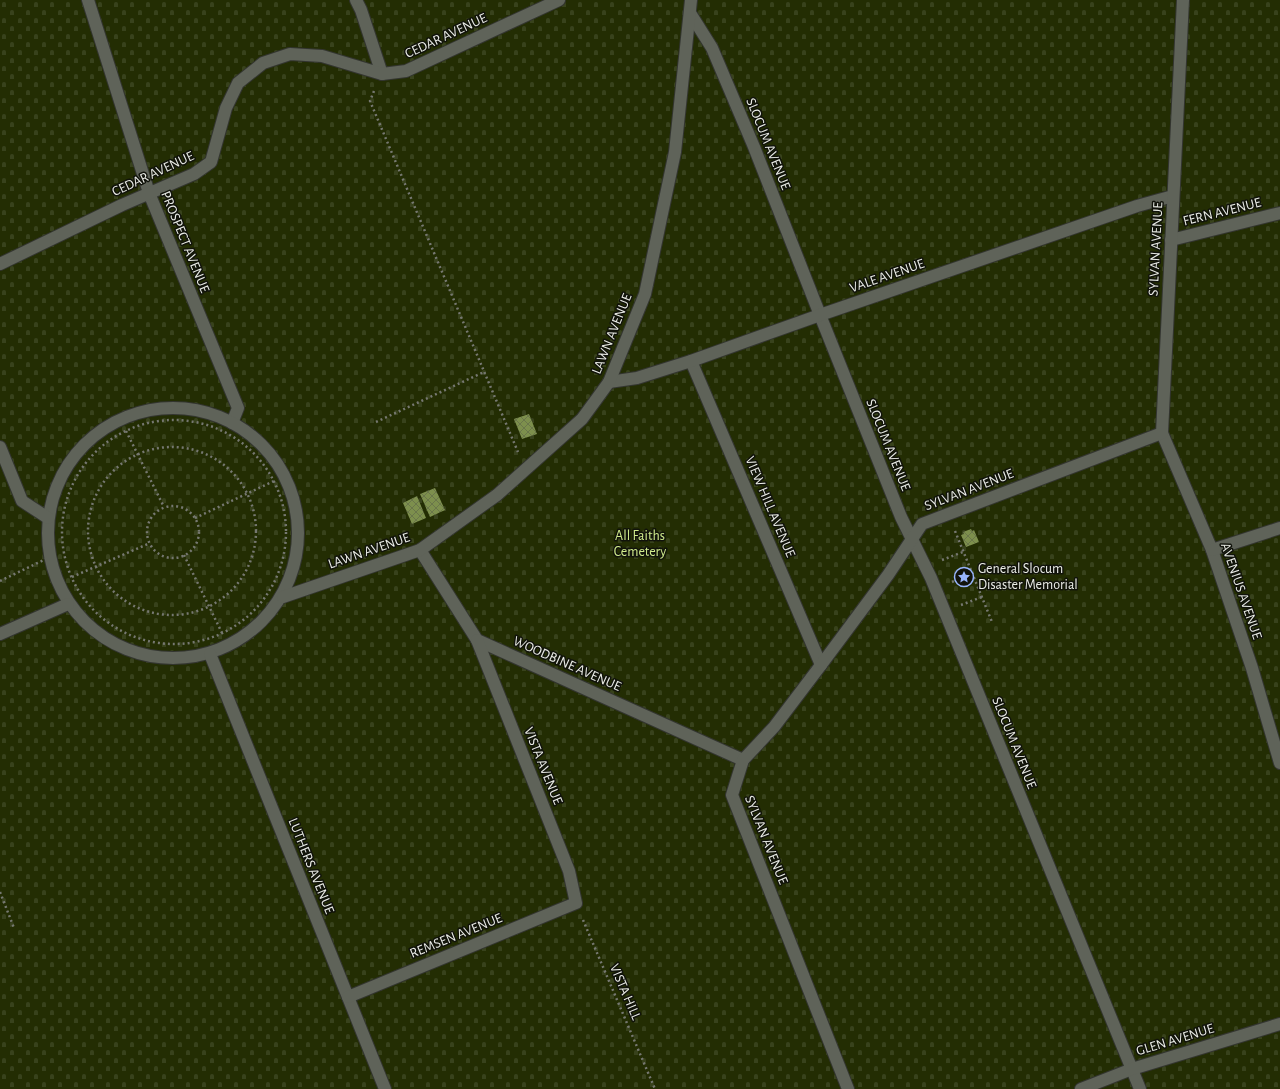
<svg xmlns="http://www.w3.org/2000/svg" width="1280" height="1089" font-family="'Alegreya Sans',sans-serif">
  <defs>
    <pattern id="cemetery-stones" width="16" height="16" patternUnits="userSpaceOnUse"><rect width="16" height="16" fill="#232d03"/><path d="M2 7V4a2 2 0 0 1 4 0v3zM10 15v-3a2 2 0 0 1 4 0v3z" fill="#38421c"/></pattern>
    <pattern id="building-cross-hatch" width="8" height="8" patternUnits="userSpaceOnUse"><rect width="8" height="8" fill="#7d8f4d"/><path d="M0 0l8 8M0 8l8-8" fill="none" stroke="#6a764a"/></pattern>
  </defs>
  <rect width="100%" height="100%" fill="#1a1c14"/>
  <rect fill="url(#cemetery-stones)" x="0" y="0" width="1280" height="1089"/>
  <g fill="url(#building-cross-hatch)">
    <path d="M529,414L537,434L522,439L514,419Z"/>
    <path d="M435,488L445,510L430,517L420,494Z"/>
    <path d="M417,496L426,518L412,524L403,503Z"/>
    <path d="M971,529L972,531L974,530L979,542L966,547L961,535L964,534L963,532Z"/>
  </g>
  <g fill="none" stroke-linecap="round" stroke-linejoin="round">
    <defs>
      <g id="lane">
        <path d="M88,0L149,193L238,408L232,423"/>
        <path d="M356,0L361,10L382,74"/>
        <path d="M690,13L712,48L754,147L820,315L901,517L931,578L1140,1089"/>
        <path d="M1171,240L1280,213"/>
        <path d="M0,264L122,205L194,174L211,162L226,108L238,83L263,63L290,54L322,56L382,74L406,71L559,0"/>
        <path d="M691,361L821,665"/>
        <path d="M609,382L637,378L691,361L820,315L1137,206L1173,196"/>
        <circle cx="173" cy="533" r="125"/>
        <path d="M1162,433L1212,550L1252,668L1280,763"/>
        <path d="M0,447L22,501L48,518"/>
        <path d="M420,550L477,640L743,760"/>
        <path d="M1212,550L1280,528"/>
        <path d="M283,597L420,550L497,495L582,419L609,382L645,294L675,152L691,0"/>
        <path d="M0,634L68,604"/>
        <path d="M210,654L385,1089"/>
        <path d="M348,997L576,903L569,871L477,640"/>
        <path d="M848,1089L732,795L743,760L774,727L821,665L888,575L922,524L1162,433L1183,0"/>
        <path d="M1081,1089L1132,1069L1280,1024"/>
      </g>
    </defs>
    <use href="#lane" stroke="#333530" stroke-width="14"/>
    <g stroke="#767871" stroke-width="2.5" stroke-dasharray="2 3" stroke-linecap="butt">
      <path d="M374,91L370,101L518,452"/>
      <circle cx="174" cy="532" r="112"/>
      <path d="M376,422L484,372"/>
      <path d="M126,431L164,507"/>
      <circle cx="172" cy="531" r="84"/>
      <circle cx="173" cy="532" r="26"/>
      <path d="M195,518L274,481"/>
      <path d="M955,531L992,622"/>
      <path d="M184,555L222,633"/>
      <path d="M942,560L963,552"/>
      <path d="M72,577L150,543"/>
      <path d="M0,581L48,558"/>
      <path d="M952,582L961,578"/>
      <path d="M961,605L982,597"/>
      <path d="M0,892L14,928"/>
      <path d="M583,920L655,1089"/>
    </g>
    <use href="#lane" stroke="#5f6359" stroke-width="12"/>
  </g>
  <defs>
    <symbol id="sight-ring" viewBox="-11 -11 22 22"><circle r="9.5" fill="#11130b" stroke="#98b5fd" stroke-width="1.5"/><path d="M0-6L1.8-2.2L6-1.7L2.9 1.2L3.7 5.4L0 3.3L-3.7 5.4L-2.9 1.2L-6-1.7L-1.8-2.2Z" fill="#98b5fd"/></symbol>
  </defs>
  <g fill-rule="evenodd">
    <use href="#sight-ring" x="953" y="566" width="22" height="22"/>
  </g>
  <g text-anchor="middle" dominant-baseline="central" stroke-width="3" stroke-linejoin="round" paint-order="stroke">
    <g font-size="14" fill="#ebede7" stroke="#11130b">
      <text transform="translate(446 36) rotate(-25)">CEDAR AVENUE</text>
      <text transform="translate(768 144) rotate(68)">SLOCUM AVENUE</text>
      <text transform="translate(153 174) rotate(-25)">CEDAR AVENUE</text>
      <text transform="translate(1222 212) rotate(-14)">FERN AVENUE</text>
      <text transform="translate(185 242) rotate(68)">PROSPECT AVENUE</text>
      <text transform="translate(1156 249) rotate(-87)">SYLVAN AVENUE</text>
      <text transform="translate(887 276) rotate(-19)">VALE AVENUE</text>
      <text transform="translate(612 334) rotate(-68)">LAWN AVENUE</text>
      <text transform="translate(888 445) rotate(68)">SLOCUM AVENUE</text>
      <text transform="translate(969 490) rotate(-21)">SYLVAN AVENUE</text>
      <text transform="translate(770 507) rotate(67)">VIEW HILL AVENUE</text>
      <text transform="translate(369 551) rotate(-19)">LAWN AVENUE</text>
      <text transform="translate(1241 591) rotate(71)">AVENIUS AVENUE</text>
      <text transform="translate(567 664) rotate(24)">WOODBINE AVENUE</text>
      <text transform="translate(1014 743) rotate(68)">SLOCUM AVENUE</text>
      <text transform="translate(543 766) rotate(68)">VISTA AVENUE</text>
      <text transform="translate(766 840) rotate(68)">SYLVAN AVENUE</text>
      <text transform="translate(311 866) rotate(68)">LUTHERS AVENUE</text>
      <text transform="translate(456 936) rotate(-22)">REMSEN AVENUE</text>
      <text transform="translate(625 992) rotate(67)">VISTA HILL</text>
      <text transform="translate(1175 1040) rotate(-17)">GLEN AVENUE</text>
    </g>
    <g font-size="14" fill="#d0eb8c" stroke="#11130b">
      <text x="640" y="536">All Faiths<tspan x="640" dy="16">Cemetery</tspan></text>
    </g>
    <g font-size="14" fill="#ebede7" stroke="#11130b" text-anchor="start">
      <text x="978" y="569">General Slocum<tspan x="978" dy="16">Disaster Memorial</tspan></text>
    </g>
  </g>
</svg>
